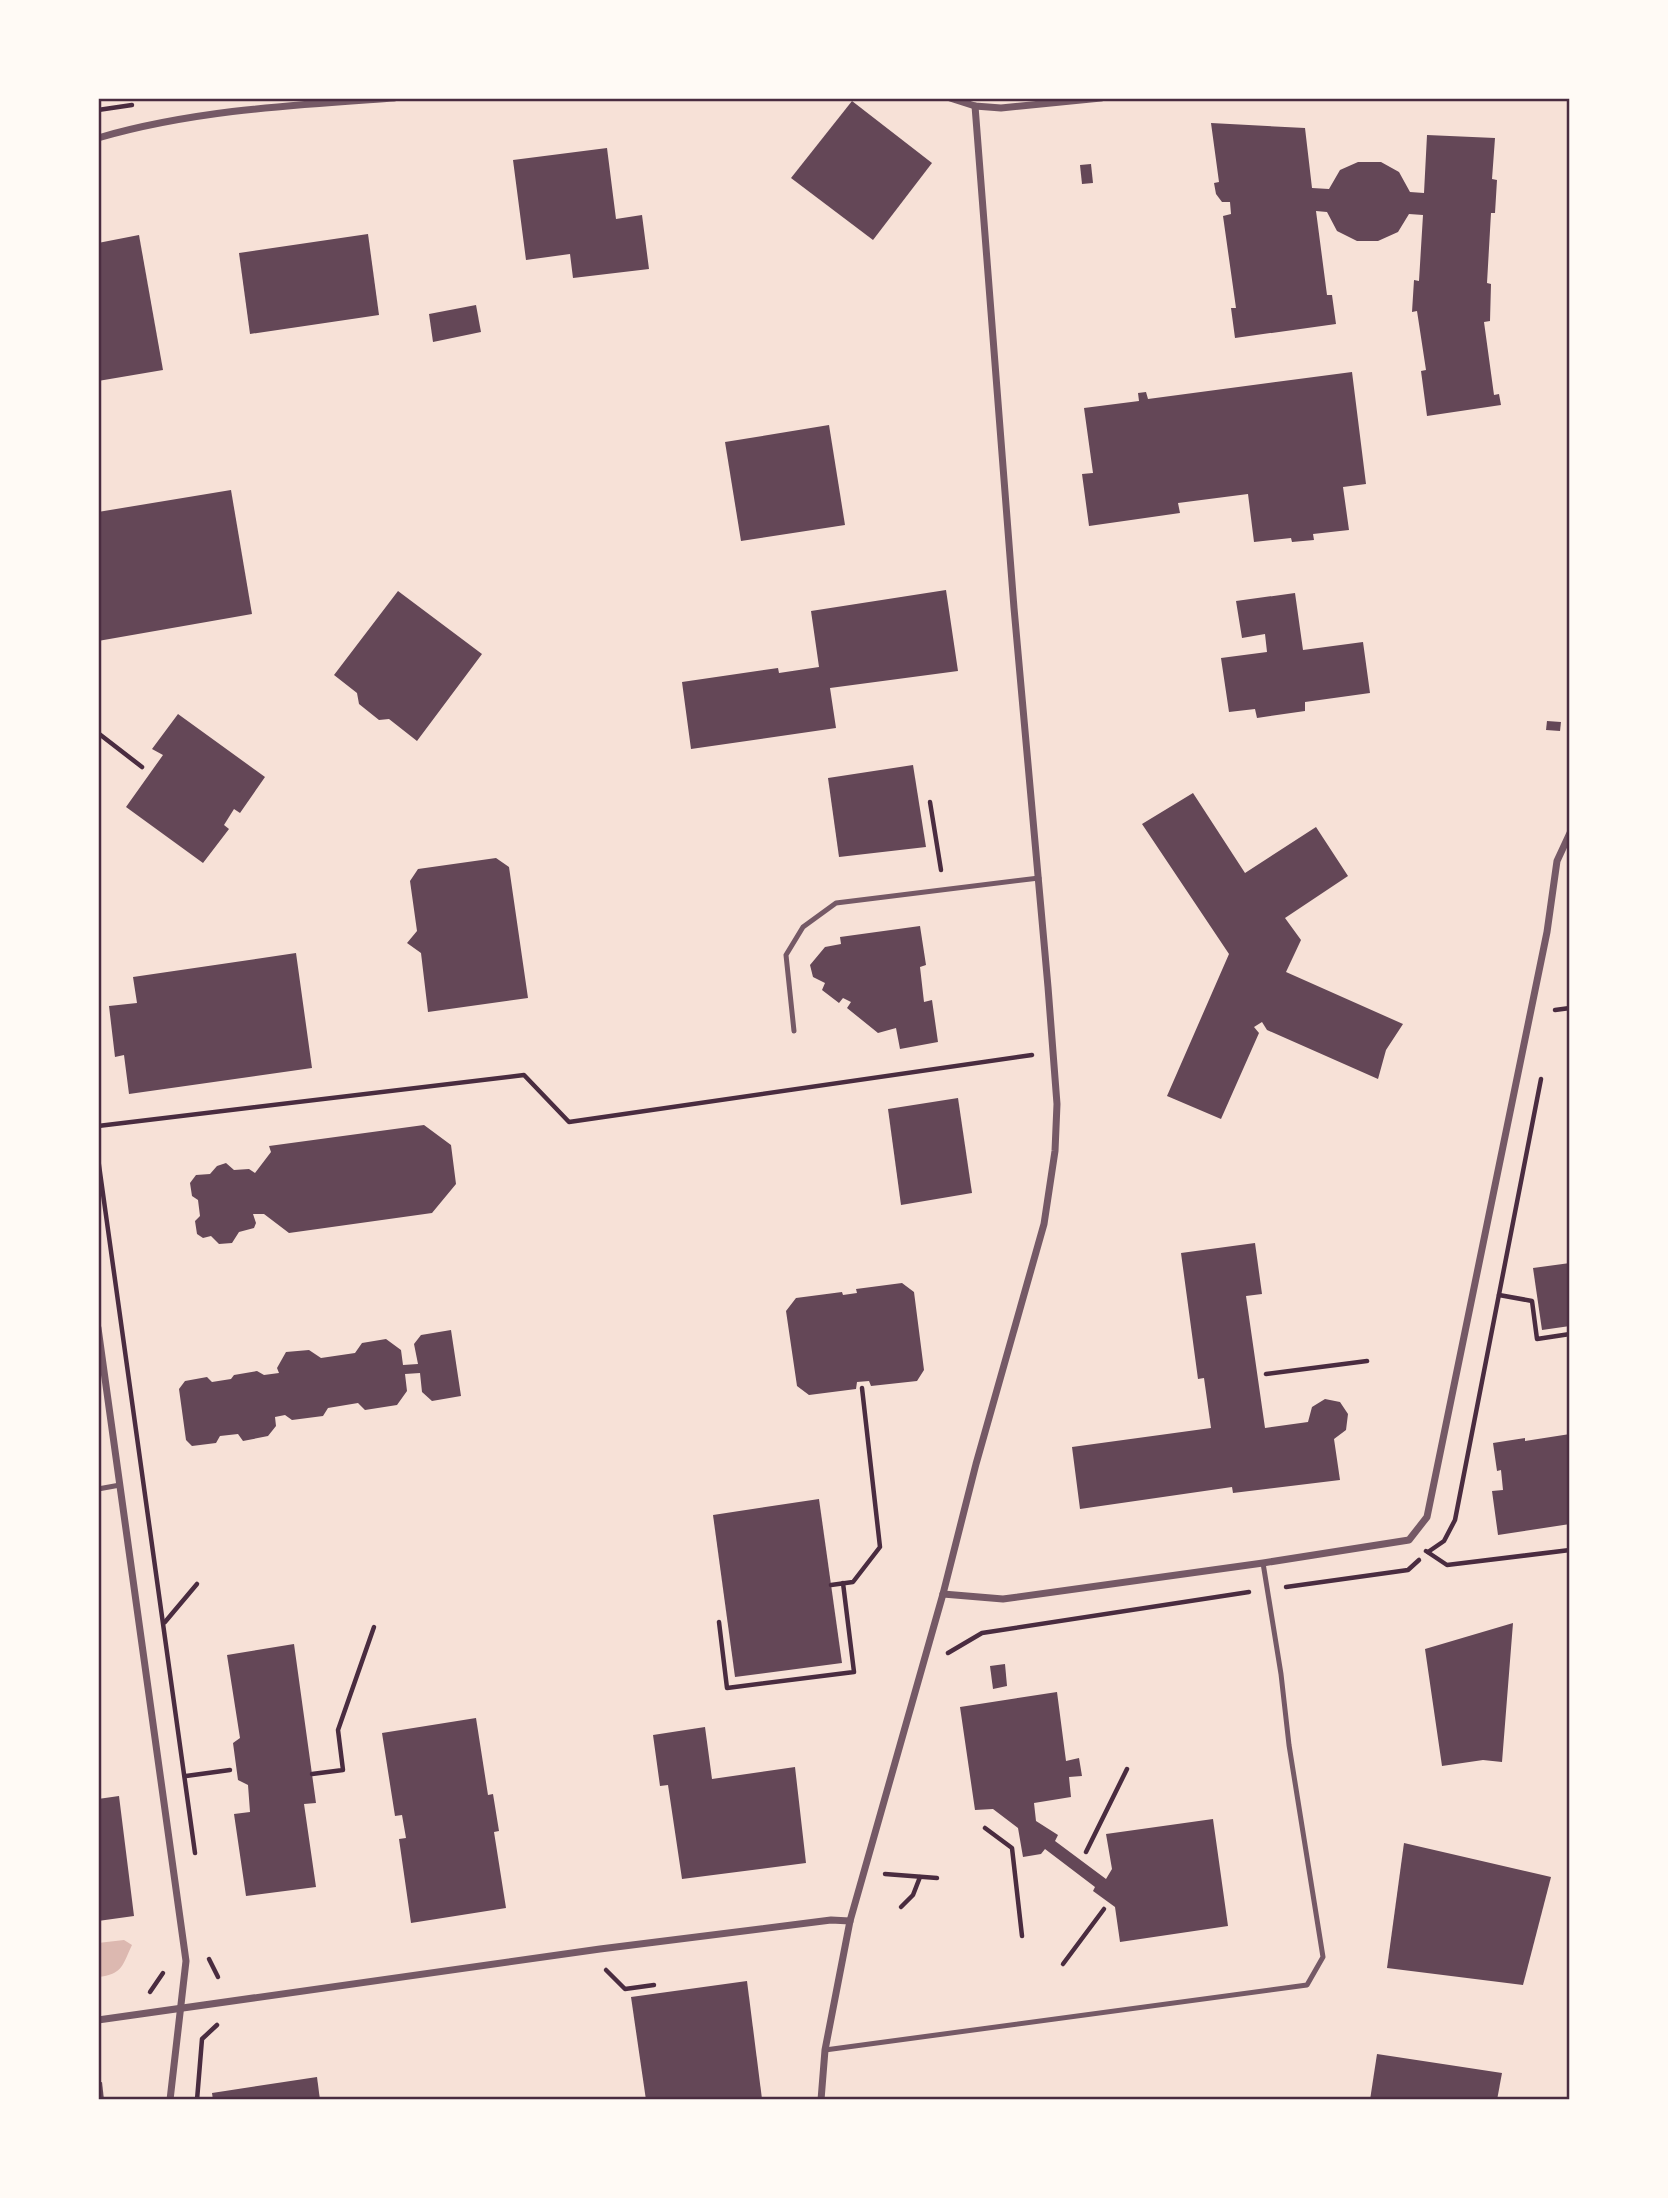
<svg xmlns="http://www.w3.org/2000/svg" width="1668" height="2198" font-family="Cabin,sans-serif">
  <rect width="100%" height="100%" fill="#f7e1d7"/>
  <path fill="#dcb8b0" d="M124,1940L132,1945C122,1966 123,1974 98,1977V1943Z"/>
  <g fill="#644757">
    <path d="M852,101L932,163L873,240L791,178Z"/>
    <path d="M1211,123L1305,128L1312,188L1329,189L1340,170L1358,162H1381L1399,172L1410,192L1424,193L1427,135L1495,138L1492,179L1497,180L1495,213H1491L1487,283L1491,284L1490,321L1484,322L1494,395L1499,394L1501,405L1427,416L1421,371L1426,370L1417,311L1412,312L1414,280L1419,281L1423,215L1409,214L1398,232L1378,241H1357L1337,231L1327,212L1316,211L1327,295H1332L1336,324L1235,338L1231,308H1236L1223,216L1231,214L1230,202H1222L1216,194L1214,183L1219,182Z"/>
    <path d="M607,148L616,219L642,215L649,269L573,278L570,254L526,260L513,160Z"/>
    <path d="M1091,164L1093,183L1082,184L1080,165Z"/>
    <path d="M368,234L379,315L250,334L239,253Z"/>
    <path d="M139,235L163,370L98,381V243Z"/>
    <path d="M476,305L481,332L433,342L429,314Z"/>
    <path d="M1352,372L1366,484L1343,487L1349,530L1313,534L1314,540L1292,542L1291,538L1254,542L1248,494L1178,503L1180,513L1089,526L1082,474L1093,473L1084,408L1139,401L1138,393L1146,392L1148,399Z"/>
    <path d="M829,425L845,525L741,541L725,442Z"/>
    <path d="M231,490L252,614L98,641V512Z"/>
    <path d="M946,590L958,671L830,688L836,728L691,749L682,682L778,668L779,673L819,667L811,611Z"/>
    <path d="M398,591L482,654L417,741L389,719L379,720L359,704L357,693L334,675Z"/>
    <path d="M1295,593L1303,650L1363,642L1370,693L1305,702V711L1257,718L1255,709L1229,712L1221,658L1267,652L1265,634L1242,638L1236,601Z"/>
    <path d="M178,714L265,777L240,813L234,809L224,825L229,829L203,863L126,807L163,755L152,749Z"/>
    <path d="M1547,721L1561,722L1560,731L1546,730Z"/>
    <path d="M913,765L926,847L839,857L828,778Z"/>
    <path d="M1193,793L1245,873L1316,827L1348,876L1285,918L1301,940L1286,972L1403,1024L1386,1050L1378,1079L1267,1030L1262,1022L1254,1027L1259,1033L1221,1119L1167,1096L1229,954L1142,824Z"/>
    <path d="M496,858L509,867L528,998L428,1012L421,953L407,943L417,931L410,881L418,869Z"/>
    <path d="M920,926L926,965L920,967L924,1002L932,1000L938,1042L900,1049L896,1028L878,1033L847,1008L851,1002L843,998L839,1003L822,990L825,983L813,977L810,965L825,947L841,944L840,937Z"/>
    <path d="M296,953L312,1068L129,1094L124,1055L115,1057L109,1006L137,1003L133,977Z"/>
    <path d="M958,1098L972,1193L901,1205L888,1109Z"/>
    <path d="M424,1125L451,1145L456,1184L432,1213L289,1233L264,1214H253L256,1223L254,1228L239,1232L232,1243L219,1244L211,1236L203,1238L197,1234L195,1221L200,1216L198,1200L192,1196L190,1183L196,1175L210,1174L217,1166L226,1163L234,1170L249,1169L255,1173L271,1152L269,1146Z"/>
    <path d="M1255,1243L1262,1294L1246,1296L1265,1428L1308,1422L1312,1407L1325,1399L1340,1402L1348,1414L1346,1430L1334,1439L1340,1480L1233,1493L1232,1487L1080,1509L1072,1447L1211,1428L1204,1378L1198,1379L1181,1253Z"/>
    <path d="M1570,1263V1326L1542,1330L1533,1268Z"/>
    <path d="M902,1283L914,1292L924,1370L917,1381L871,1386L869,1381L857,1382L856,1389L809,1395L797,1386L786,1311L796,1298L842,1292L843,1295L857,1293L856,1289Z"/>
    <path d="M451,1330L461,1396L432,1401L422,1392L420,1373L405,1374L407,1391L397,1405L365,1410L358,1403L328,1408L323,1416L292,1420L285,1415L275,1417L276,1426L268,1436L243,1441L238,1434L220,1436L216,1443L192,1446L186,1440L179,1389L185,1381L207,1377L212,1382L231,1379L234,1375L257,1371L264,1375L279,1373L277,1368L286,1352L309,1350L321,1358L355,1353L362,1343L386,1339L401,1350L403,1365L418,1364L414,1344L421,1335Z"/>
    <path d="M1570,1434V1524L1498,1535L1492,1491L1503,1490L1501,1470L1497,1471L1493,1443L1525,1438V1441Z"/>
    <path d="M819,1499L842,1663L735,1677L713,1515Z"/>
    <path d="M1513,1623L1502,1762L1483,1760L1442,1766L1425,1649Z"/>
    <path d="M294,1644L316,1803L304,1804L316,1887L246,1896L234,1814L250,1812L248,1785L238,1780L233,1743L240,1738L227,1655Z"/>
    <path d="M1005,1664L1007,1686L993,1689L990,1666Z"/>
    <path d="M1057,1692L1066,1761L1079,1758L1082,1776L1069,1777L1071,1797L1034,1803L1036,1821L1058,1835L1055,1841L1106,1879L1112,1869L1106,1834L1213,1819L1228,1926L1120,1942L1115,1907L1093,1891L1095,1887L1045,1849L1041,1854L1023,1857L1018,1828L993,1809L975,1810L960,1707Z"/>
    <path d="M476,1718L488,1795L493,1794L499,1831L494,1832L506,1908L411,1923L399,1839L406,1838L402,1815L395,1816L382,1733Z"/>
    <path d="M705,1727L712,1779L795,1767L806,1863L682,1879L668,1785L660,1786L653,1735Z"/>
    <path d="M119,1796L134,1916L98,1921V1799Z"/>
    <path d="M1404,1843L1551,1877L1523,1985L1387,1968Z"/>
    <path d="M747,1981L762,2099L646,2100L631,1997Z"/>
    <path d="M1377,2054L1502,2073L1497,2100H1370Z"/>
    <path d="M317,2077L320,2100H213L212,2093Z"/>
    <path d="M102,2082L104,2100H98V2083Z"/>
  </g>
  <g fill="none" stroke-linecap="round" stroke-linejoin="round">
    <g stroke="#4a2c40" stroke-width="4.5">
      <path d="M98,110L132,105"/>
      <path d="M98,733L142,767"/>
      <path d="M930,802L941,870"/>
      <path d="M1555,1010L1570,1008"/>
      <path d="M98,1126L524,1075L569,1122L1032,1055"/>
      <path d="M98,1158L195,1853"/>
      <path d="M1499,1295L1532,1301L1537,1339L1570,1334"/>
      <path d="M1266,1374L1367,1361"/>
      <path d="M1426,1551L1447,1565L1570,1550"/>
      <path d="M1428,1552L1444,1541L1455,1520L1541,1079"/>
      <path d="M831,1585L853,1582L880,1547L862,1388"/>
      <path d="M1286,1587L1408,1570L1419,1560"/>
      <path d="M165,1622L197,1584"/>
      <path d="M719,1622L727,1688L854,1672L843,1583"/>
      <path d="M948,1653L982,1633L1249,1592"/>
      <path d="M312,1774L343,1770L338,1730L374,1627"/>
      <path d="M186,1776L230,1770"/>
      <path d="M985,1828L1012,1848L1022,1936"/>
      <path d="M1086,1852L1127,1769"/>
      <path d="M885,1874L937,1878"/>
      <path d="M901,1907L913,1895L920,1877"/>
      <path d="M209,1959L218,1977"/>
      <path d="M1063,1964L1104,1909"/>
      <path d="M606,1970L625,1989L654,1985"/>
      <path d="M150,1992L163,1973"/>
      <path d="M197,2100L202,2039L217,2025"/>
    </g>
    <g stroke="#755966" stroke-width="5">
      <path d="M794,1031L786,955L803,927L836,903L1039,878"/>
      <path d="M98,1489L120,1485"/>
      <path d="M825,2050L1307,1985L1323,1957L1289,1745L1281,1674L1263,1563"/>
    </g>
    <g stroke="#755966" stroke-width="7">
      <path d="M950,98L975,106L1001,108L1101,98"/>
      <path d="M98,138C194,110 295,105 394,98"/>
      <path d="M98,1328L186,1961L170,2100"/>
      <path d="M943,1594L1003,1599L1263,1563L1409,1540L1427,1517L1547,932L1557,861L1570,833"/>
      <path d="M98,2020L600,1949L831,1920L850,1921"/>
      <path d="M821,2100L825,2050L850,1921L943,1594L976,1464L1044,1224L1055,1151L1057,1104L1048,987L1014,608L975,106"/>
    </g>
  </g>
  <rect width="1668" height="2198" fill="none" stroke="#fffaf5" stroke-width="200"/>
  <rect x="100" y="100" width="1468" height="1998" fill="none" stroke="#4a2c40" stroke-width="2.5"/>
</svg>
